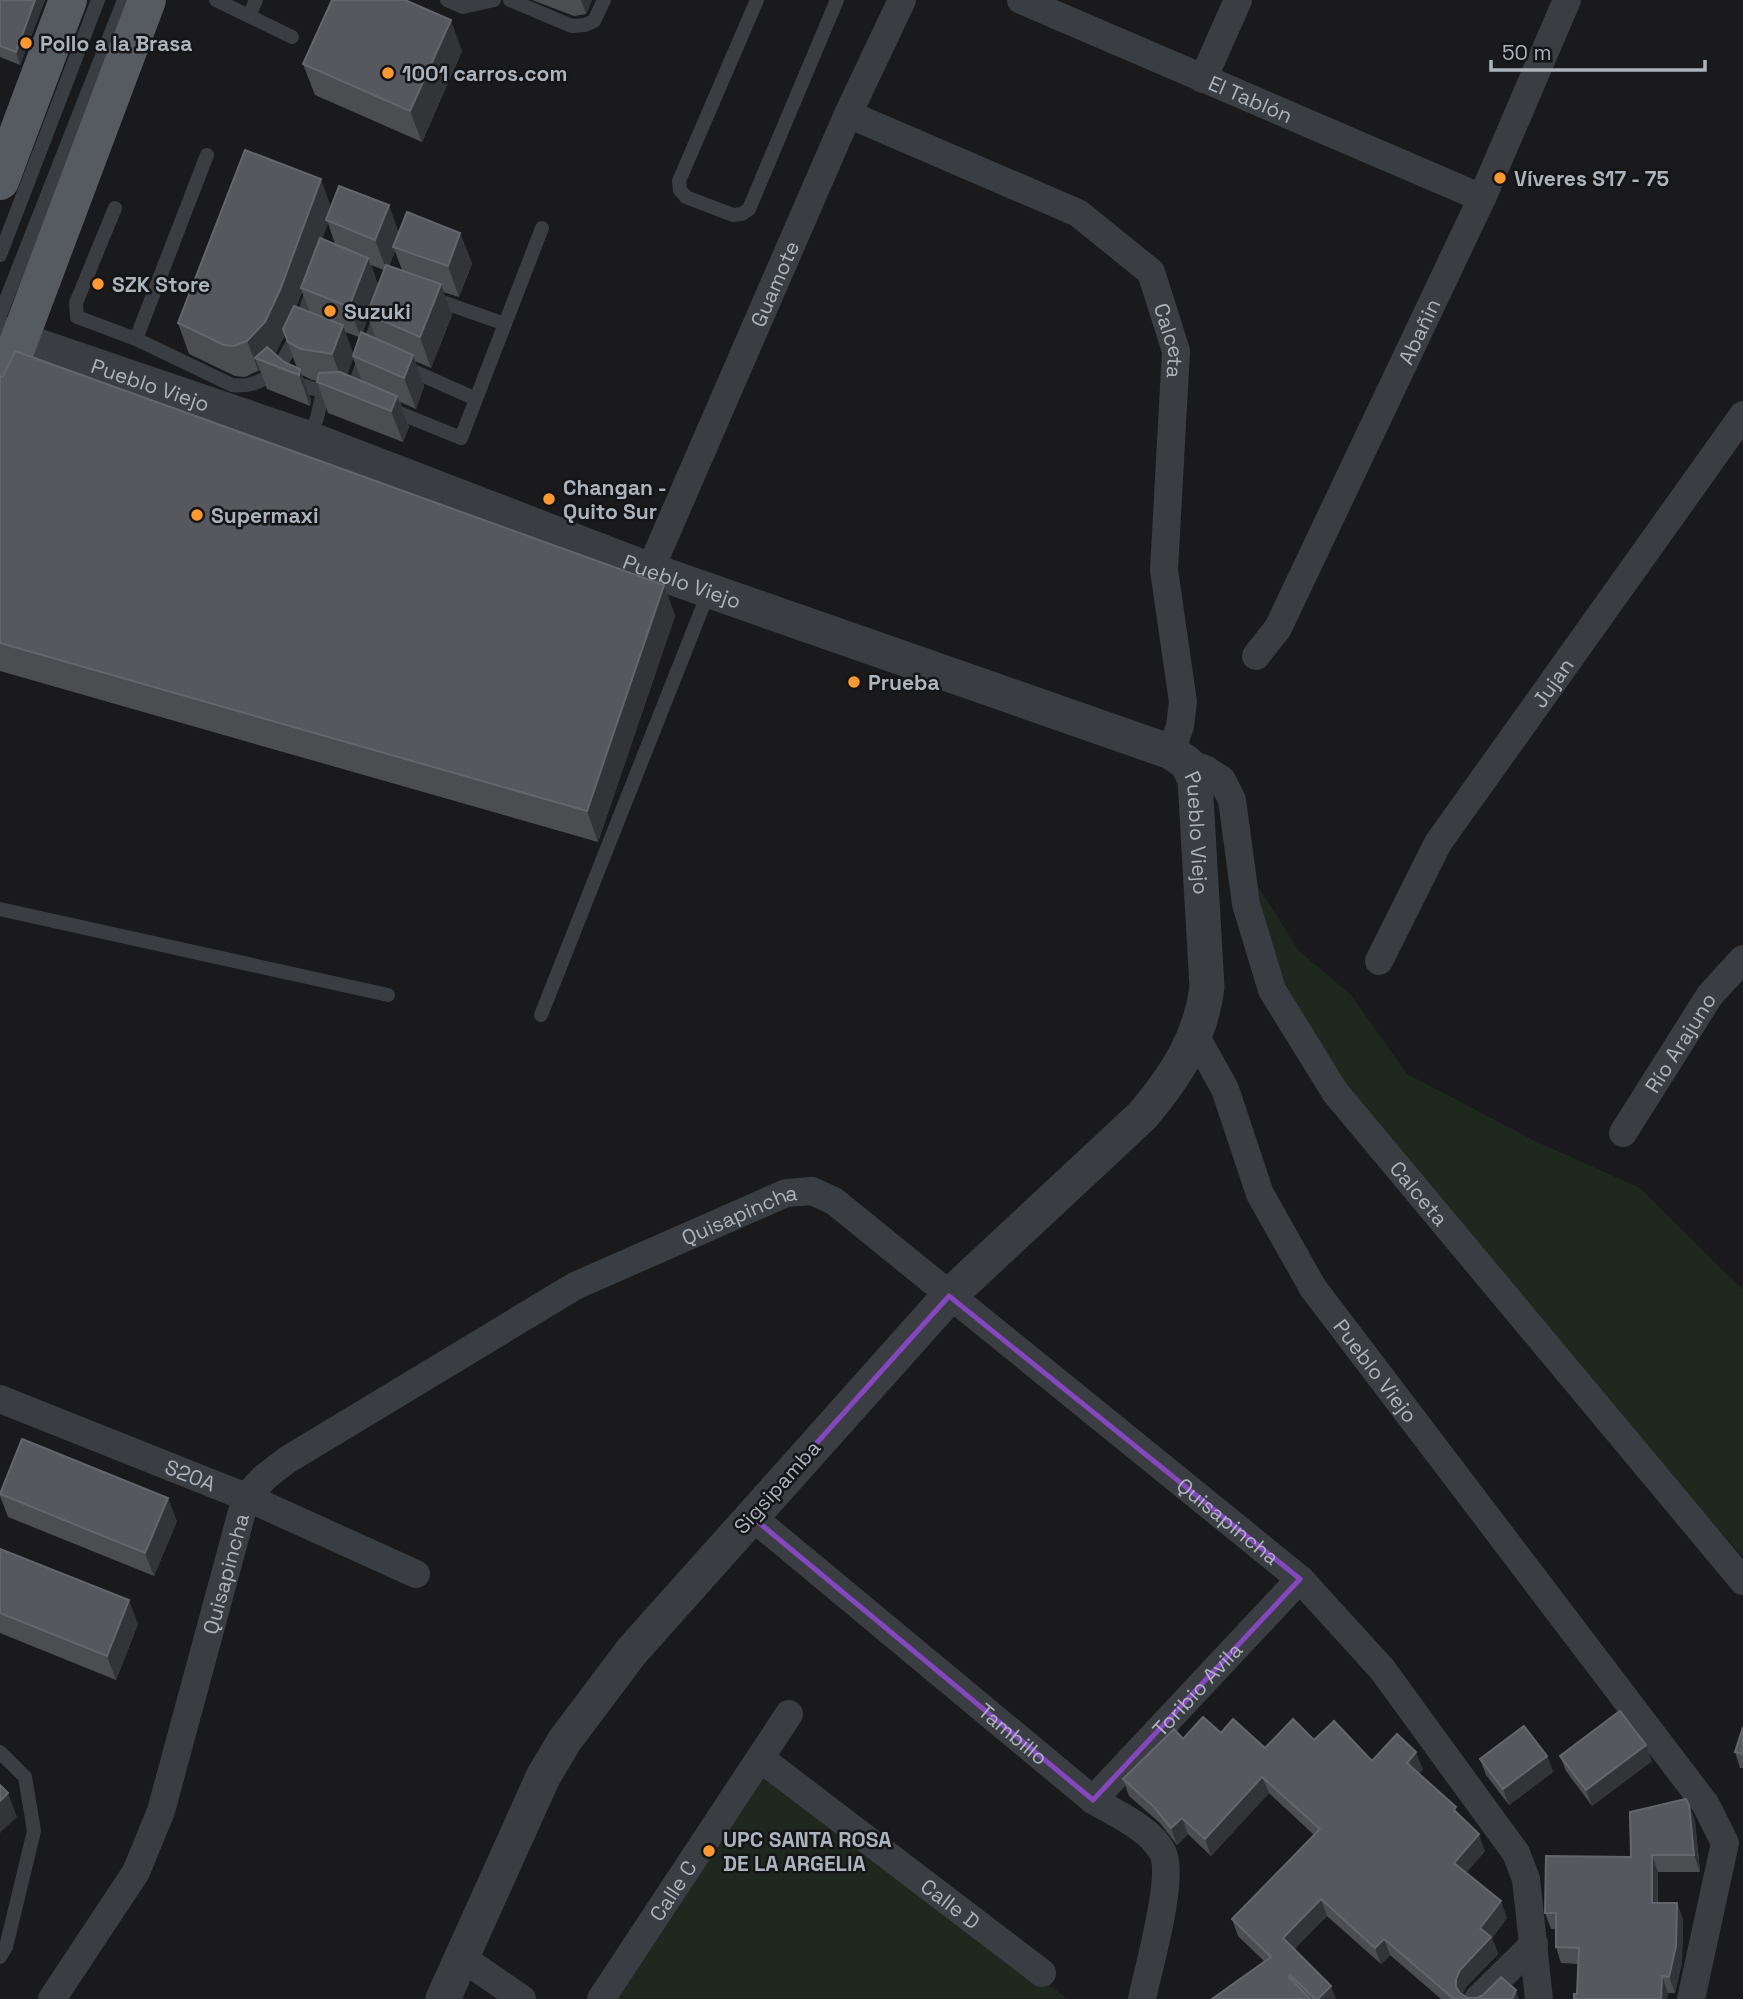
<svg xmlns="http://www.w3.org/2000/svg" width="1743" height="1999" font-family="'Space Grotesk',sans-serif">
  <rect width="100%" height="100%" fill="#1a1a1c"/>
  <g fill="#1f281f">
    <path d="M1256,883L1299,951L1351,995L1407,1074L1535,1141L1640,1188L1743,1290V1557L1373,1139L1279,995Z"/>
    <path d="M763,1775L1068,1999H611Z"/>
  </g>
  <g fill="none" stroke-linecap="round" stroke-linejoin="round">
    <g stroke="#3a3d41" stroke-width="14">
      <path d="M216,0L292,37"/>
      <path d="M447,0L463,7L494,0"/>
      <path d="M510,0L572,26L585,25L594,21L604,0"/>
      <path d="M757,0L679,181L680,190L686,197L733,215L742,214L749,209L837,0"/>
      <path d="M249,16L256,0"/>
      <path d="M115,208L76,303L77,317L136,339L232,385C284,392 299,327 313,289"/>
      <path d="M0,255L98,0"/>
      <path d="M431,298L505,324"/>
      <path d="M0,315L124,0"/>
      <path d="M136,339L207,155"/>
      <path d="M292,379L301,385L338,396"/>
      <path d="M352,393L380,316"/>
      <path d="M476,399L542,228"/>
      <path d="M387,408L461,438L476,399L404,367"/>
      <path d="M308,439L317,418L323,392"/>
      <path d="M0,909L388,995"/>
      <path d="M541,1015L709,591"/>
      <path d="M0,1752L25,1777L34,1831L6,1947L0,1957"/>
    </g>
    <g stroke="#3a3d41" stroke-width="28">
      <path id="s1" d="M1021,0L1482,198"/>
      <path d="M1203,79L1238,0"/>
      <path id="s2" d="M848,114L1078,213L1151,272L1176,351L1164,570L1183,702L1180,726L1171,752"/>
      <path id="s3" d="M650,570L848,114L902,0"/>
      <path id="s4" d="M1256,656L1278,628L1482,198L1567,0"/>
      <path id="s5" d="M1187,763L1205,769L1222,780L1232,800L1246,904L1272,990L1335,1092L1743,1581"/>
      <path id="s6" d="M1379,961L1438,843L1743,415"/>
      <path id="s7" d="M1196,1037L1225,1089L1260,1194L1313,1288L1706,1805L1725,1843L1691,1999"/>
      <path id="s8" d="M1623,1133L1710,995L1743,959"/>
      <path id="s9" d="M0,1399L246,1497L416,1574"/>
      <path id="s10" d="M751,1516L1093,1800C1116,1814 1148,1827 1162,1851C1176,1875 1148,1969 1142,1999"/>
      <path id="s11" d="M760,1758L1042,1973"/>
      <path id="s12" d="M1093,1800L1300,1579"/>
      <path d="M461,1957L522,1999"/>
      <path id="s13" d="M52,1999L136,1872L161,1811L246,1497L265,1477L287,1460L575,1286L786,1193L812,1191L834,1201L1300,1579L1382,1669L1516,1853L1526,1879L1539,1999"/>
      <path id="s14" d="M601,1999L789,1714"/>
      <path d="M1478,1999L1534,1944"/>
    </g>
    <path stroke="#3a3d41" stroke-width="35" id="s15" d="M0,333L302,436L650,570L1171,752L1187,763L1195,780L1207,987C1201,1038 1175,1077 1142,1116L949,1296L632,1651L565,1740L543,1777L443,1999"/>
    <g stroke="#565a61" stroke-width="38">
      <path d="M0,181L68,0"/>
      <path d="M0,391L147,0"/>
    </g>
  </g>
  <g fill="#4b4d51" fill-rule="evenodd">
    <path d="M0,0H45L20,65L0,57Z"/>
    <path d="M532,0H592L586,14L574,16Z"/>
    <path d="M462,51L422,142L315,95L303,64Z"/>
    <path d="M331,207L399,233H460L472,264L459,297L443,292L452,315L431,368L415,361L424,386L416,409L400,402L409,427L403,442L328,413L317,381L312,380L302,375L311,400L310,406L267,389L260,370L245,377L235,376L189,354L178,323ZM328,223L335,244L322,239ZM395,251L402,270L389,266ZM371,265L384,270L378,285ZM302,292L310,312L296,307ZM368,318L376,339L362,333ZM345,332L359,337L353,354ZM285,335L294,360L297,368L284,362L275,354ZM353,358L362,381L347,375Z"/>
    <path d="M0,377L664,585L675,616L598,842L0,671Z"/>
    <path d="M0,1492L177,1521L154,1576L8,1517L0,1496Z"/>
    <path d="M0,1549L138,1624L116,1680L0,1633Z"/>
    <path d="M1743,1727V1768H1740L1735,1752Z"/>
    <path d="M1221,1733L1265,1748L1314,1740L1372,1761L1423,1769L1419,1773L1460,1816L1485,1851L1466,1873L1507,1918L1492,1938L1498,1954L1466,1987L1462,1995L1468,1998L1519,1999H1441L1390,1955L1381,1964L1327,1916L1294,1949L1336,1999H1212L1265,1962L1238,1936L1232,1919L1314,1835L1269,1793L1211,1856L1188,1834L1177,1845L1160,1823L1129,1796L1123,1779L1183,1739Z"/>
    <path d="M1547,1756L1553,1772L1509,1805L1486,1775L1480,1759Z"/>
    <path d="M1560,1756L1652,1761L1592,1806L1566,1771Z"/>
    <path d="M1689,1805L1695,1821L1700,1872H1658V1903H1677L1683,1920L1682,1962L1675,1993H1668L1667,1999H1574L1577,1994L1578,1964L1561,1963L1556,1947V1929H1551L1545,1913L1631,1857Z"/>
  </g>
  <g fill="#333437">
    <path d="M35,0H45L20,65L16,52Z"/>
    <path d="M581,0H592L586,14Z"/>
    <path d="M451,20L462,51L422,142L410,111Z"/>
    <path d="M321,179L332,210L326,220L328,223L303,289L301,288L302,292L291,321L276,353L267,363L255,358L260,370L259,372L247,341Z"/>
    <path d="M389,205L400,236L393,247L395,251L387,271L375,240Z"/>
    <path d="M460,233L472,264L459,297L448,266Z"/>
    <path d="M368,258L380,289L367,314L368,318L361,338L349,307Z"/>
    <path d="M441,284L452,315L431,368L420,337Z"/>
    <path d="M343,325L354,356L344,385L332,354Z"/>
    <path d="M413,355L424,386L416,409L404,378Z"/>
    <path d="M300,369L311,400L310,406L299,375Z"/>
    <path d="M397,396L409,427L403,442L391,411Z"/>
    <path d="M664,585L675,616L598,842L587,811Z"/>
    <path d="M168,1498L177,1521L154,1576L145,1553Z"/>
    <path d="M129,1600L138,1624L116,1680L107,1656Z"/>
    <path d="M1646,1745L1652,1761L1592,1806L1586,1790Z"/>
    <path d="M1416,1752L1423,1769L1413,1779L1407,1763Z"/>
    <path d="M1547,1756L1553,1772L1509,1805L1503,1789Z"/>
    <path d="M1262,1777L1269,1793L1211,1856L1205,1839Z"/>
    <path d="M8,1793L17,1817L0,1833V1801Z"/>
    <path d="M1689,1805L1695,1821L1700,1872L1694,1855Z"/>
    <path d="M1182,1818L1188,1834L1177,1845L1171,1828Z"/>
    <path d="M1479,1834L1485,1851L1460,1880L1454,1863Z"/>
    <path d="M1652,1855L1658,1872L1657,1919L1652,1903Z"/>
    <path d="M1321,1899L1327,1916L1289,1955L1283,1938Z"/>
    <path d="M1501,1901L1507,1918L1492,1938L1498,1954L1466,1987L1462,1995V1999L1456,1987V1979L1480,1928Z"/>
    <path d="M1677,1903L1683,1920L1682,1962L1675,1993L1669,1977Z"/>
    <path d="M1384,1939L1390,1955L1381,1964L1375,1948Z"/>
    <path d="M1662,1976L1668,1993L1667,1999H1661Z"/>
    <path d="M1331,1986L1336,1999H1318Z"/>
    <path d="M1516,1990L1519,1999H1512Z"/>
  </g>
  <g fill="#56585d" stroke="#63666c" stroke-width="2">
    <path d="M0,0H35L16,52L0,46Z"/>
    <path d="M332,0H405L451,20L410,111L303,64Z"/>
    <path d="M245,150L321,179L280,290L265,322L247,341L234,346L224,345L178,323Z"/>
    <path d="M339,186L389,205L375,240L326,220Z"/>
    <path d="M407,212L460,233L448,266L393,247Z"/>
    <path d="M320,238L368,258L349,307L301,288Z"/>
    <path d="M386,265L441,284L420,337L367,314Z"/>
    <path d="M294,306L343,325L332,354L301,349L288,342L283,329Z"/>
    <path d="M361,332L413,355L404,378L353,356Z"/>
    <path d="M267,347L284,362L300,369L299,375L255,358Z"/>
    <path d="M15,351L664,585L587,811L0,643V377L3,376Z"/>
    <path d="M340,372L397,396L391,411L317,382L319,373Z"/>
    <path d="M22,1439L168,1498L145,1553L0,1494Z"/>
    <path d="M0,1549L129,1600L107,1656L0,1613Z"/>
    <path d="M1620,1711L1646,1745L1586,1790L1560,1756Z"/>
    <path d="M1203,1717L1221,1733L1233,1719L1265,1748L1293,1719L1314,1740L1334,1721L1372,1761L1397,1734L1416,1752L1407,1763L1456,1807L1454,1810L1479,1834L1454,1863L1501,1901L1480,1928L1491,1937L1460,1970L1456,1979V1987L1460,1993L1468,1998H1477L1483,1995L1501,1977L1516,1990L1512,1999H1454L1384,1939L1375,1948L1321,1899L1283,1938L1331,1986L1318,1999H1315L1290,1975L1289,1977L1310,1999H1212L1271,1957L1232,1919L1320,1829L1262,1777L1205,1839L1182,1818L1171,1828L1154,1807L1123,1779L1174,1729L1183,1739Z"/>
    <path d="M1524,1726L1547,1756L1503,1789L1480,1759Z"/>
    <path d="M1743,1727V1754L1735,1752Z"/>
    <path d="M0,1785L8,1793L0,1801Z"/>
    <path d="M1686,1799L1689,1805L1694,1855H1652V1903H1677L1676,1946L1669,1977L1662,1976L1661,1999H1574V1994H1577L1579,1948L1556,1947V1913H1545L1546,1856L1631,1857L1630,1812Z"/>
  </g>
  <path fill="none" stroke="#8547be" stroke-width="5" stroke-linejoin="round" d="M949,1296L1300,1579L1093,1800L751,1516Z"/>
  <g fill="#fe9830" stroke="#151517" stroke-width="2.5">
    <circle cx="26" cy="43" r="7"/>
    <circle cx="388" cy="73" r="7"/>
    <circle cx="1500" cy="178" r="7"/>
    <circle cx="98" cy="284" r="7"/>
    <circle cx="330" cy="311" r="7"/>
    <circle cx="549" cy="499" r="7"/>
    <circle cx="197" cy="515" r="7"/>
    <circle cx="854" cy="682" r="7"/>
    <circle cx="709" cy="1851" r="7"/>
  </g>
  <g text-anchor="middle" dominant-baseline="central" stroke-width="5" stroke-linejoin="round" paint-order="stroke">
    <g font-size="21" font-weight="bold" fill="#abb3bc" stroke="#151517" text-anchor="start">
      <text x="40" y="43">Pollo a la Brasa</text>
      <text x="402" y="73">1001 carros.com</text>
      <text x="1514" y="178">Víveres S17 - 75</text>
      <text x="112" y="284">SZK Store</text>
      <text x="344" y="311">Suzuki</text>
      <text x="563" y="487">Changan -<tspan x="563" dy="24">Quito Sur</tspan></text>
      <text x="211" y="515">Supermaxi</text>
      <text x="868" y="682">Prueba</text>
      <text x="723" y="1839">UPC SANTA ROSA<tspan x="723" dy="24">DE LA ARGELIA</tspan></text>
    </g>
    <g font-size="21" fill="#abb3bc" stroke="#151517">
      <text stroke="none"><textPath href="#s1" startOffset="250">El Tablón</textPath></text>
      <text stroke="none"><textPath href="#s3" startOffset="312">Guamote</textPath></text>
      <text stroke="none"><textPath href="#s4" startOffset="364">Abañin</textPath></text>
      <text stroke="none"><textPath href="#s2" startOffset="416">Calceta</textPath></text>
      <text stroke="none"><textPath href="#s15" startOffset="159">Pueblo Viejo</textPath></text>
      <text stroke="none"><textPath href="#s15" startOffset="726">Pueblo Viejo</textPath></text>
      <text stroke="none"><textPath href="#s6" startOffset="329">Jujan</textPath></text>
      <text stroke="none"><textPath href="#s15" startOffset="1335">Pueblo Viejo</textPath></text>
      <text stroke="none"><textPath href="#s8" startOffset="107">Río Arajuno</textPath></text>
      <text stroke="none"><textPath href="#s5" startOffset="508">Calceta</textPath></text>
      <text stroke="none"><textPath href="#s13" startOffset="1115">Quisapincha</textPath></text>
      <text stroke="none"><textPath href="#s7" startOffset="382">Pueblo Viejo</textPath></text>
      <text stroke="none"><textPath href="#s9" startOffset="205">S20A</textPath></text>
      <text transform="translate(777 1487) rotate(-48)">Sigsipamba</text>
      <text stroke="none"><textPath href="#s13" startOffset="1724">Quisapincha</textPath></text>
      <text stroke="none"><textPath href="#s13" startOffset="464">Quisapincha</textPath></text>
      <text stroke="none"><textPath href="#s12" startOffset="152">Toribio Avila</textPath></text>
      <text stroke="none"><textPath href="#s10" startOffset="341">Tambillo</textPath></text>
      <text stroke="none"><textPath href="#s14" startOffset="130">Calle C</textPath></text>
      <text stroke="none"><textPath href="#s11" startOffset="240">Calle D</textPath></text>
    </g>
  </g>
  <path d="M1491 60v10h214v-10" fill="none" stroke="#abb3bc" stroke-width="3.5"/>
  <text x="1502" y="60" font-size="21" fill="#abb3bc" stroke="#151517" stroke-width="5" paint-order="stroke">50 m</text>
</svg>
